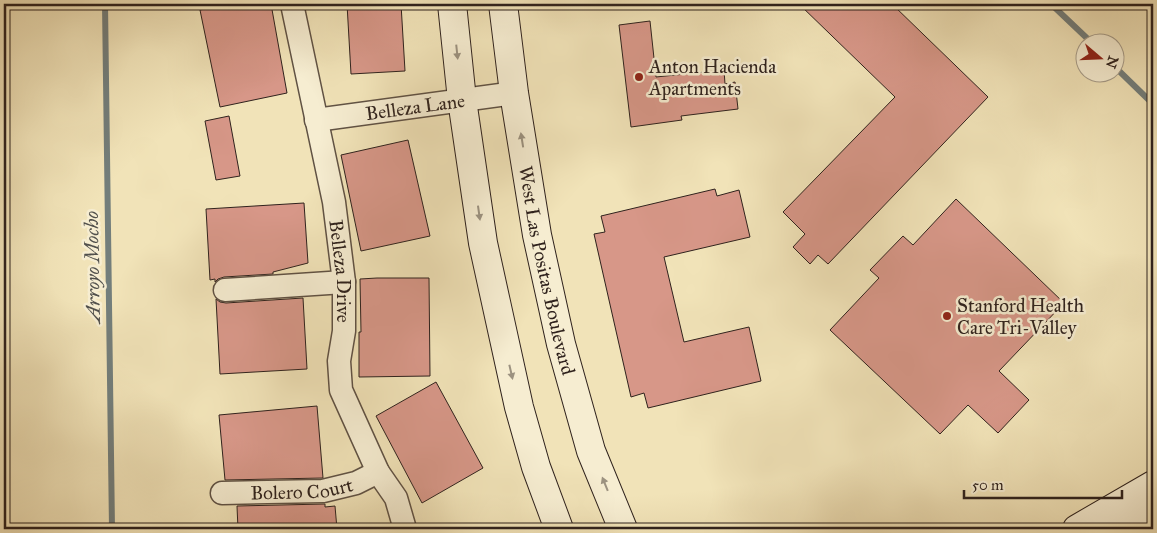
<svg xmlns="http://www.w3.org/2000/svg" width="1157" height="533" font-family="'IM FELL Great Primer',serif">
  <rect width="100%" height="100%" fill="#f1e3b8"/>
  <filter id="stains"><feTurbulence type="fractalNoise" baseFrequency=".004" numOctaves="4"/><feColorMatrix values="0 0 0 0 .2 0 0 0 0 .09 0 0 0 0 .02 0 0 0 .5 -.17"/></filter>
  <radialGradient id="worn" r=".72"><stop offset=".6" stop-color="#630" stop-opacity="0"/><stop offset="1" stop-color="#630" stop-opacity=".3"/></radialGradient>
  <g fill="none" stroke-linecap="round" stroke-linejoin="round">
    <g stroke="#737e7b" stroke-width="6">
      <path d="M105,4L112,529"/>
      <path d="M1051,4L1091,42"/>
      <path d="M1114,66L1153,104"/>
    </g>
  </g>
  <g fill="#d79788" stroke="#2f221d">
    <path d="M232,4H271L287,93L220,107L200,10Z"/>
    <path d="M347,4H401L405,71L351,74Z"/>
    <path d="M799,4H892L988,97L828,264L818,255L810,264L793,247L805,234L783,212L895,97Z"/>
    <path d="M650,21L656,77L724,70L725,84L735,82L738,109L681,116L682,120L631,127L619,25Z"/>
    <path d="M229,116L240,176L216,180L205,121Z"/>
    <path d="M408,140L430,236L361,251L341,155Z"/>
    <path d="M715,189L717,196L739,190L750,237L664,257L684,342L749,327L761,381L648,408L644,393L631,397L594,234L605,232L601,216Z"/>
    <path d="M956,199L1064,303L999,371L1029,400L998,433L968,405L940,434L830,330L879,278L870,270L903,236L913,245Z"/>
    <path d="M304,203L308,263L273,272V274L224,277L218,279L215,282V279L210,280L206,209Z"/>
    <path d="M377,278H429L430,376L359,377V332H361L360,279Z"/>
    <path d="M303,298L307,369L220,374L216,299L220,302L226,303Z"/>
    <path d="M436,382L483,468L422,503L376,416Z"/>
    <path d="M317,406L323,478L225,480L219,415Z"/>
    <path d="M325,504V507L335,506L337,529H238L237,506Z"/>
  </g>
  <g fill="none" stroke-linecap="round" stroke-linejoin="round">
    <defs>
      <g id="street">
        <path id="s1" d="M292,4L334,202L344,282V331L339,361L341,390L378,472L396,498L405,529"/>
        <path id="s2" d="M316,120L514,93"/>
        <path d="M225,290L344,282"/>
        <path id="s3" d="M222,493L323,491L356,483L378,472"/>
      </g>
      <g id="secondary">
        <path d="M452,4L462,100L483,243L519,407L536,467L559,529"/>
        <path id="s4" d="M503,4L514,93L537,235L561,344L591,451L623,529"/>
        <path d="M1077,529L1153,485"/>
        <path d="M1119,529L1131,523L1153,503"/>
      </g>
    </defs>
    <use href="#street" stroke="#605244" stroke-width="25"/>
    <use href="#secondary" stroke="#2f221d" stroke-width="30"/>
    <use href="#street" stroke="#f6edd1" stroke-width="22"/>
    <use href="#secondary" stroke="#f6edd1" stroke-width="28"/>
  </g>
  <defs><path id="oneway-solid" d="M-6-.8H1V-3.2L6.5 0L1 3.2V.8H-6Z" transform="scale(1.25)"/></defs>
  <g fill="#9c9280">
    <use href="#oneway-solid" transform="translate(457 52) rotate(84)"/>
    <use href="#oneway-solid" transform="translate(522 140) rotate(-99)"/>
    <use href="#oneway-solid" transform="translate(479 213) rotate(82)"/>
    <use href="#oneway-solid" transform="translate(511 372) rotate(77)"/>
    <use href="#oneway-solid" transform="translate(605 484) rotate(-112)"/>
  </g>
  <g fill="#8f2418" stroke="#f6edd1" stroke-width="2">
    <circle cx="639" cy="77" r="5"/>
    <circle cx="947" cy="316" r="5"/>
  </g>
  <g text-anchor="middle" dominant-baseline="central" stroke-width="5" stroke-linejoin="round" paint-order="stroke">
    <g font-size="19" fill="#2f221d" stroke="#f6edd1" text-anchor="start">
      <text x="649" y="66">Anton Hacienda<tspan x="649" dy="22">Apartments</tspan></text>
      <text x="957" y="305">Stanford Health<tspan x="957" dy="22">Care Tri-Valley</tspan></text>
    </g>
    <g font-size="19" fill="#2f221d" stroke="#f6edd1">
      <text stroke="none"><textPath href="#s2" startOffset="100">Belleza Lane</textPath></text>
      <text stroke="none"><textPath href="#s4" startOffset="270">West Las Positas Boulevard</textPath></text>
      <text stroke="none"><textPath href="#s1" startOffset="272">Belleza Drive</textPath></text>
      <text stroke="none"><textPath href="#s3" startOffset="80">Bolero Court</textPath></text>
    </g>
    <g font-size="20" font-style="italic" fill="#51504c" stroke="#f6edd1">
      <text transform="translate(92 267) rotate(-91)">Arroyo Mocho</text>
    </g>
  </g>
  <rect width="1157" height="533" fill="none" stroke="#f1e3b8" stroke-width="20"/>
  <rect x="5" y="5" width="1147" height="523" fill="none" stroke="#2f221d" stroke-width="2.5"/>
  <rect x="10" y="10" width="1137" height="513" fill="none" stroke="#2f221d"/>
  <g transform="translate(1100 58) rotate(109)"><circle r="24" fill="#f6edd1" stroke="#a69c89"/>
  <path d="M0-4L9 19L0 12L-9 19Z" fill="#8f2418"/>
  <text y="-8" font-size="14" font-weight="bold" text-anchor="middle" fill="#2f221d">N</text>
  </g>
  <path d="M964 490v8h158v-8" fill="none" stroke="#2f221d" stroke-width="2.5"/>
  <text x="972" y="490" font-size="15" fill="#2f221d" stroke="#f6edd1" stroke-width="4" paint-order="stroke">50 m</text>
  <rect width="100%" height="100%" filter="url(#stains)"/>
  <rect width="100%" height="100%" fill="url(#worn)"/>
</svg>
